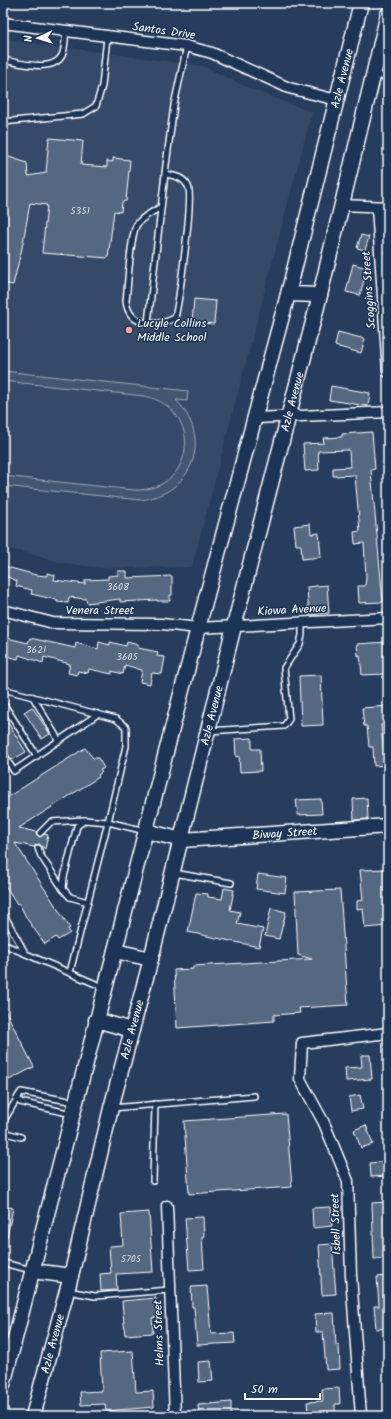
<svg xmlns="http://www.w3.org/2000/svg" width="391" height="1419" font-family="Kalam,sans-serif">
  <rect width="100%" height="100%" fill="#263d5e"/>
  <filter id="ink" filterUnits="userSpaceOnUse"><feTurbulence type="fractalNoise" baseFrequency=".025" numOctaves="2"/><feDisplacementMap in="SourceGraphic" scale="8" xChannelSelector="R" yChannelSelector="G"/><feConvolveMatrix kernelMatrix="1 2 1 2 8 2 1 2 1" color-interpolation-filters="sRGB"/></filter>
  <g filter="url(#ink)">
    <path fill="#344a68" d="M3,39L203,66L251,89L312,112L192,567L101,568L63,563L3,547Z"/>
    <path fill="#425672" stroke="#a0aab8" d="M3,371L188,391L187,401L176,400C213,438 194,493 141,500L3,486V476L134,490C196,492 205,408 144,396L3,381Z"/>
    <g fill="#556781" stroke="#fff">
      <path d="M49,138L83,141L81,165L107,167V161L113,162V158L130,160L126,201L122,202L121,212L114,211L108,258L42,253L47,205L30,203L22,248L13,285L3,283V155L27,163L28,176L46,173Z"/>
      <path d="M361,235L369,237L365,250L357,248Z"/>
      <path d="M353,264L367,268L360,295L346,292Z"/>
      <path d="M194,299L216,301L214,324L192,322Z"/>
      <path d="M338,332L365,339L361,353L335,346Z"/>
      <path d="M331,386L370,393L368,406L329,400Z"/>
      <path d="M372,432L375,469L371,470L383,602L359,603L358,586H365L366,577L364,543L355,544L354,532L360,531L355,475L333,476V468L350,467L349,450L318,451L319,470L305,471L303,444L324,443L323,438L342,437V434Z"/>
      <path d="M310,524L311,534L319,533L321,557L302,559L301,545H296L294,526Z"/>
      <path d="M3,566L36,575L47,576V573L55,575L54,580L85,584V580L108,579V576L118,575V571H127V578L172,576V595H170V601H157V600L120,602V599L87,603L86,599L69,597L68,603L57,602V600L31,594L32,590L16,586L17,581L3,575Z"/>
      <path d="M327,585L329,613L309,615L307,587Z"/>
      <path d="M3,637L28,643L30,638L75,648L76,643L98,649L99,642L110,645V642L126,646L127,642L138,645V648L158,652L157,656L165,657L162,674L152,673L150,684L140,682L142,670L125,665L123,674L112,671V674L89,669L88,673L78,671L77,675L68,673L70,664L44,657L43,663L19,655L18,659L3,655Z"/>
      <path d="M387,642L388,654H384L385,674L362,675L360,655L358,656L357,644Z"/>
      <path d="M321,675L323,725L301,726L299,676Z"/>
      <path d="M388,706V724L381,725L384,755L388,754V765L374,766L373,747H369L367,726H364L362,708Z"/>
      <path d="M32,707L50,734L42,739L24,712Z"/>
      <path d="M3,715L26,752L12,760L3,747Z"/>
      <path d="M252,738V749H260L261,771L240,772L239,756L236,757L235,739Z"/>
      <path d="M85,748L93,758H98L104,768L100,770L102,772L98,775L99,777L19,828L36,832L39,837L45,834L48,835L45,849L39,844L34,847L15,843L70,928L68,929L70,933L58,940L56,937L45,944L27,919L19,903L17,904L3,882V800Z"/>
      <path d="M367,798L368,819L354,820L353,799Z"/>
      <path d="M321,799L322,814L298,815L296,800Z"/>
      <path d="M388,869V926L365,928L363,908L357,909V901L363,900L360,870Z"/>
      <path d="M258,874L287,878L285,893L256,889Z"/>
      <path d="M224,888L234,890L230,910L240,912L237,924L263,929L259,947L188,932L196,893L208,894V897L222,899Z"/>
      <path d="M340,890L348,1005L299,1008L300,1013L274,1015V1021L177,1028L174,970L193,969V966L312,959L298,955L295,892Z"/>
      <path d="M271,908L286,912L279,939L265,936Z"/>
      <path d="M3,1006L34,1067L9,1080L6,1074L3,1075Z"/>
      <path d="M361,1055H370L372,1079L346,1081L345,1068L362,1067Z"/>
      <path d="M360,1095L363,1109L351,1111L349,1097Z"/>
      <path d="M286,1114L292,1187L189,1194L184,1121Z"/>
      <path d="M366,1125L373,1144L361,1148L354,1130Z"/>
      <path d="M388,1161V1176L371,1177L370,1163Z"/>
      <path d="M388,1202V1258L374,1259L372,1203Z"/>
      <path d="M3,1206L13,1208L7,1237L3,1236Z"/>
      <path d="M331,1207L332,1226L313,1228L312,1208Z"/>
      <path d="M149,1212L153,1272L116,1274L117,1290L101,1291L100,1274L111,1273L109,1246L123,1245L121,1214Z"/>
      <path d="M203,1217L204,1236L202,1237L204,1269L189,1270L185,1218Z"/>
      <path d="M332,1244L336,1294L322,1295L319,1245Z"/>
      <path d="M388,1276V1328L376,1329L374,1306H379L377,1277Z"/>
      <path d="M207,1286L211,1334L234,1333L235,1343L197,1345L194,1307H192L191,1287Z"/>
      <path d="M156,1298L157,1317L152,1318L153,1333L125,1335L122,1301Z"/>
      <path d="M334,1313L336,1345H339L340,1369L326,1370L323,1332H316L315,1314Z"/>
      <path d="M133,1351L136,1392L153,1391L154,1407L106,1411L105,1404L81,1405L80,1392L102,1391L100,1353Z"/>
      <path d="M211,1361L213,1381L199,1382L198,1362Z"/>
      <path d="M339,1388L340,1404H335V1412L308,1413L307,1402L323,1401L322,1389Z"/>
      <path d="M231,1402V1416H199L198,1405Z"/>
    </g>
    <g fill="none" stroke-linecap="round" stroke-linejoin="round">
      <defs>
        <g id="lane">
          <path d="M3,60C20,63 56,74 63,53C65,46 65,38 66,31"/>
          <path d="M374,74L388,78"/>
          <path d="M3,122L83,114L96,106L102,86L107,37"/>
          <path d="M161,207C153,212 141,217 136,226C130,238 128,285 126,301C129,327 156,327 175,318C179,300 194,196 188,186C183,177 175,176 165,174"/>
          <path d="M148,323L166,165L174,105L187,46"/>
          <path d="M3,689L116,719L126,727V746L108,822L145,831"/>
          <path d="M33,697L59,741"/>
          <path d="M3,703L37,756"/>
          <path d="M209,731L284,726L289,719L284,668L300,644L302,635V623"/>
          <path d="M3,754L14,771L98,714"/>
          <path d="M40,833L51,822L84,820"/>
          <path d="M38,848L41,856L63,889"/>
          <path d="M174,873L231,883"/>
          <path d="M3,913L25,953"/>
          <path d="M3,944L105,988"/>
          <path d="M70,972L108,822L85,820L77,826L64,877L63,889L70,897L88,902"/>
          <path d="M18,1097L20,1102L72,1114"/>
          <path d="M112,1108L254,1096"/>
          <path d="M3,1122L21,1092L74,1102"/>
          <path d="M3,1132L21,1137"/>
          <path d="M153,1181L155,1104"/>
          <path d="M3,1263L32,1270"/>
          <path d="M68,1291L95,1296L170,1290"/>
        </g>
        <g id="street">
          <path d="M3,23L186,46L212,53L289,88L337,100"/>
          <path d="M342,205L388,207"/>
          <path d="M377,207L388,372"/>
          <path d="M256,418L388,412"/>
          <path d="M3,610L53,623L162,624L198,628L388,618"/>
          <path d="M167,1206L175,1416"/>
          <path d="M361,1416L351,1276L348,1181L324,1123L300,1079L302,1043L388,1033"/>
        </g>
        <g id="secondary">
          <path d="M288,294L320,295"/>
          <path id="s1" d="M146,831L182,840L388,826"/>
          <path d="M115,951L151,959"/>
          <path d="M96,1020L132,1030"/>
          <path d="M33,1271L71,1276"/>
          <path id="s2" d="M3,1385L198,628L288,294L361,3"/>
          <path id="s3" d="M33,1416L71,1276L111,1108L151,959L234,626L320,295L388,14"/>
        </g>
      </defs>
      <use href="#lane" stroke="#fff" stroke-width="8"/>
      <use href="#street" stroke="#fff" stroke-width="13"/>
      <use href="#secondary" stroke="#fff" stroke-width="17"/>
      <use href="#lane" stroke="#1d3557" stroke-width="5"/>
      <use href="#street" stroke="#1d3557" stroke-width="10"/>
      <use href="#secondary" stroke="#1d3557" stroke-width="14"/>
    </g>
  </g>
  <circle fill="#ff9aa2" stroke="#1d3557" stroke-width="1.5" cx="129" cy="330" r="4"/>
  <g text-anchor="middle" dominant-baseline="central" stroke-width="3" stroke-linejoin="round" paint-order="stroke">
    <g font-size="10" fill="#d4d9e0">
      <text x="80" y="211">5351</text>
      <text x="118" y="587">3608</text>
      <text x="36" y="650">3621</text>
      <text x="127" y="657">3605</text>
      <text x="131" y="1259">5705</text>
    </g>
    <g font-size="12" fill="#fff" stroke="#1d3557">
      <text transform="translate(164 31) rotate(8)">Santos Drive</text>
      <text stroke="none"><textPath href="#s2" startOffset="1350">Azle Avenue</textPath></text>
      <text transform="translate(369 290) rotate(-94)">Scoggins Street</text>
      <text stroke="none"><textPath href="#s3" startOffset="1047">Azle Avenue</textPath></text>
      <text x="100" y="610">Venera Street</text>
      <text transform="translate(292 610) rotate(-3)">Kiowa Avenue</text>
      <text stroke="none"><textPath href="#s3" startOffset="723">Azle Avenue</textPath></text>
      <text stroke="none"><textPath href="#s1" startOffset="140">Biway Street</textPath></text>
      <text stroke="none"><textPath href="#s3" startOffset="399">Azle Avenue</textPath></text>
      <text transform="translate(336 1224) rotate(-92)">Isbell Street</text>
      <text transform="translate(159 1333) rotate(-92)">Helms Street</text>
      <text stroke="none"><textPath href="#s3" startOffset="75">Azle Avenue</textPath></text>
    </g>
    <g font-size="12" fill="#fff" stroke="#1d3557" text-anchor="start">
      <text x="137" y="323">Lucyle Collins<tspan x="137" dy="14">Middle School</tspan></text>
    </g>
  </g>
  <rect width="391" height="1419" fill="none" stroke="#1d3557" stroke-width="16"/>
  <rect x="8" y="8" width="375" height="1403" fill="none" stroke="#fff" stroke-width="1.5" filter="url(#ink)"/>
  <g transform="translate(38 38) rotate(266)" stroke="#1d3557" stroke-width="3" paint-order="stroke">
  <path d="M0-3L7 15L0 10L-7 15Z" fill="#ffffff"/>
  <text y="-6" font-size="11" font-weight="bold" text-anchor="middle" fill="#ffffff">N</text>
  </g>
  <path d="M245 1393v6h75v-6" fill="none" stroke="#ffffff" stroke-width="2"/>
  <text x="251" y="1393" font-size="12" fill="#ffffff" stroke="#1d3557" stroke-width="3" paint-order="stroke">50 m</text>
</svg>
